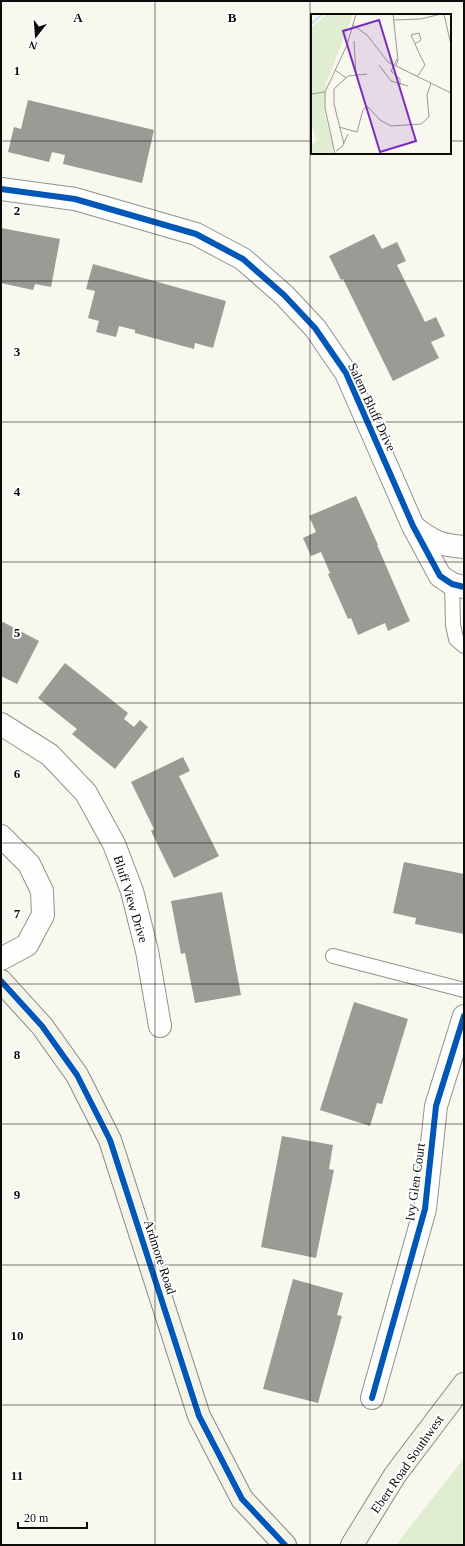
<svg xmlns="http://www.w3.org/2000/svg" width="465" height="1546" font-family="'Times New Roman',serif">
  <rect width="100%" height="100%" fill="#f9f8ee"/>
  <path fill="#e0edd0" d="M464,1458V1545H396Z"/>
  <g fill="#9c9a94">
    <path d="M28,100L154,130L142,183L63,164L65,155L52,152L49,162L8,152L14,127L21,129Z"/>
    <path d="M1,228L60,239L51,287L35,284L33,290L1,283Z"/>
    <path d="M374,234L382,249L397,242L406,261L397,265L425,322L436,317L445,336L431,342L439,358L393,381L343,279L341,280L329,256Z"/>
    <path d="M93,264L226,301L213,348L195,343L194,349L135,333V330L119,326L116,337L96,332L99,321L88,318L95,291L86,289Z"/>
    <path d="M356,496L378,545H377L410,621L388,631L385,623L358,635L351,618L348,619L328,574L330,573L321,552L311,556L303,538L316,532L309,516Z"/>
    <path d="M1,621L39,641L17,684L1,676Z"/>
    <path d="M65,663L128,713L124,719L134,727L140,720L148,727L115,769L72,734L77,729L38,698Z"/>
    <path d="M183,757L190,771L179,776L219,856L174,878L151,831L154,829L131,782Z"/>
    <path d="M404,862L464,874V934L415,924L416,918L393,913Z"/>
    <path d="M222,892L241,995L195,1003L185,953L181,954L171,901Z"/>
    <path d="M354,1002L408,1019L382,1104L377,1103L370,1126L320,1110Z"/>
    <path d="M282,1136L333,1145L329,1169L334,1170L316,1258L261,1247Z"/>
    <path d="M293,1279L343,1293L337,1315L342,1316L318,1403L263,1389Z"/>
  </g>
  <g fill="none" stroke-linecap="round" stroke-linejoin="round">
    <defs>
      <g id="lane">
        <path d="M452,584L453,625L456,639L464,646"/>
        <path d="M333,956L464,990"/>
      </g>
      <g id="street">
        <path d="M1,189L75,199L196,234L243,259L284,295L315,328L346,373L413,526L440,576L452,584L464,587"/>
        <path d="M414,527C434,542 439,545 464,547"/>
        <path d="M1,724L50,755L86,793L114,844L132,891L147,951L160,1026"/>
        <path d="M1,836L29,864L42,891L43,915L27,945L1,959"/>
        <path d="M372,1398L425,1209L436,1106L464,1016"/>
      </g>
      <g id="secondary">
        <path d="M1,981L42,1026L77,1075L110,1140L199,1416L242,1499L285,1545"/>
        <path d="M352,1545L395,1475L464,1384"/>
      </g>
    </defs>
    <use href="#lane" stroke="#92928d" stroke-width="16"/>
    <use href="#street" stroke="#92928d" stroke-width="24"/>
    <use href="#secondary" stroke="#898884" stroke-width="24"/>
    <use href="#lane" stroke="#fefefc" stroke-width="14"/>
    <use href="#street" stroke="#fefefc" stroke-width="22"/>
    <use href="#secondary" stroke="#f3f3e8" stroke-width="22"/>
    <defs>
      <g id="cycleway">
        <path d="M1,189L75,199L196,234L243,259L284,295L315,328L346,373L413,526L440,576L452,584L464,587"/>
        <path d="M1,981L42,1026L77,1075L110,1140L199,1416L242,1499L285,1545"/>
        <path d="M372,1398L425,1209L436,1106L464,1016"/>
      </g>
    </defs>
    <use href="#cycleway" stroke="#fff" stroke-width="8"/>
    <use href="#cycleway" stroke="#0057b8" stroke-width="6"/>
  </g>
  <path fill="none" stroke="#0b0b0b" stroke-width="1" stroke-opacity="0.55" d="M155,1V1545M310,1V1545M1,141H312M450,141H464M1,281H464M1,422H464M1,562H464M1,703H464M1,843H464M1,984H464M1,1124H464M1,1265H464M1,1405H464"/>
  <g text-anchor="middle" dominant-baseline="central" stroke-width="4" stroke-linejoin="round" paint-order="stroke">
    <g font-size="13" fill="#0b0b0b" stroke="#fff">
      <text transform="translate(372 407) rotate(65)">Salem Bluff Drive</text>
      <text transform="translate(131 899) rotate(73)">Bluff View Drive</text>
      <text transform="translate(415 1182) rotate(-82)">Ivy Glen Court</text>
      <text transform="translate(160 1257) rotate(72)">Ardmore Road</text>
      <text transform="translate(407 1464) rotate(-55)">Ebert Road Southwest</text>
    </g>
  </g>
  <g transform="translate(311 14)">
    <rect width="140" height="140" fill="#f9f8ee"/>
    <path d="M16,0H42L15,70L13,98L22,130V140H0V133L5,126L0,108V14Z" fill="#e0edd0"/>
    <path fill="none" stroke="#c8e0ef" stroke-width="2" d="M0,10L12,0"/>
    <path fill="none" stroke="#9a9993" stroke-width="1" d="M82,0L87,46L85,52M133,0L140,31M82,6L110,5L130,0M42,11L56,21L77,48L140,79M43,27L45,61M104,30L110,26L108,19L100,21L101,23L107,37L114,51L106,63M86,45L80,57L89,65V71M68,51L80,67L97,72M24,56L35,64M0,80L14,78M28,113L46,118L52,96L56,92L69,106L80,112L110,110L118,103L116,81L120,69M33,130L23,90V75L37,62L56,60M25,137L31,133L37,120M24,140L14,94V78L36,31L45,0"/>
    <path fill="#7b2cbf" fill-opacity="0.15" stroke="#7b2cbf" stroke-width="2" d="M68,6L105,127L69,138L32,17Z"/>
    <rect width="140" height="140" fill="none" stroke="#0b0b0b" stroke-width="2"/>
  </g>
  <g font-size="13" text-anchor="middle" font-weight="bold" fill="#0b0b0b" stroke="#fff" stroke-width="4" stroke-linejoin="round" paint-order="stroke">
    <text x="78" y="22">A</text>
    <text x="232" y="22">B</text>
    <text x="17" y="75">1</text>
    <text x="17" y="215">2</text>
    <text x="17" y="356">3</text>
    <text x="17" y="496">4</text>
    <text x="17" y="637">5</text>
    <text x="17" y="778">6</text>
    <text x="17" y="918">7</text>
    <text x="17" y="1059">8</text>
    <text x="17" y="1199">9</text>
    <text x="17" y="1340">10</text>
    <text x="17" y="1480">11</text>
  </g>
  <rect width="465" height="1546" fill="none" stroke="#0b0b0b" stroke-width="4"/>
  <g transform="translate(36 36) rotate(197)" stroke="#ffffff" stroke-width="3" paint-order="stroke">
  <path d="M0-3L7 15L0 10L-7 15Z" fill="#0b0b0b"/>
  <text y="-6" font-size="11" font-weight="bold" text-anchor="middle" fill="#0b0b0b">N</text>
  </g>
  <path d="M18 1522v6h69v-6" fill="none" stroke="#0b0b0b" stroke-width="2"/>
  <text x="24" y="1522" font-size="12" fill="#0b0b0b" stroke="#ffffff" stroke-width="3" paint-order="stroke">20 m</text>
</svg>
